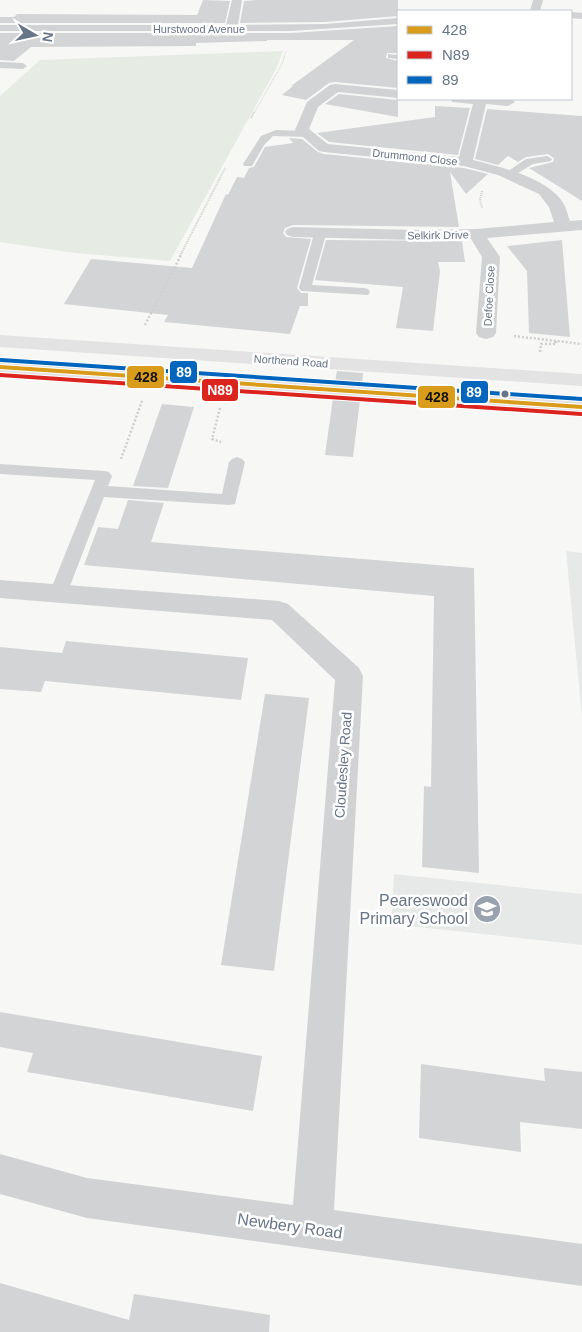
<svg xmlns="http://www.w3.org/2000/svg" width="582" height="1332" font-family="Arial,sans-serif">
  <rect width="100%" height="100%" fill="#f7f7f6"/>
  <g fill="#e7e9e9">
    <path d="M566,551L582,553V717Z"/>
    <path d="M394,874L582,894V945L391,924Z"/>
  </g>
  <path fill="#e6ebe4" d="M283,51L276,69L170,261L75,253L0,242V96L40,60Z"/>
  <g fill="#d3d4d5">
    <path d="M203,0L230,1L225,23H0V17H14L17,14L197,15Z"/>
    <path d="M257,0H398V16L325,22L240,23L244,1Z"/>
    <path d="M398,26V53H387L386,58L398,61V88L335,82L329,83L306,100L282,95L293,86H291L354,40H267V41L196,43V46L31,47L14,61L0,60V33H291Z"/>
    <path d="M339,94L398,100V117L325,104Z"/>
    <path d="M435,106L470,108L458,155L329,142L317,133L435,117Z"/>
    <path d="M487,109L582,116V201L529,168L553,162L554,158L548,154L526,157L518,162L508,156L498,165L475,159Z"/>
    <path d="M289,138L302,139L318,152L324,154L464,168L488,174L466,194L450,172L459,227L293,225L285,228L283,233L286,237L311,239L297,288L301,293H308V306H300L290,334L164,322L168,315L64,304L91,259L192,268L226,194L228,195L237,177L244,178L249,168L254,167L265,147L293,143Z"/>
    <path d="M326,240L462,241L465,262H438L440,271L433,331L396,328L403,287L315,280Z"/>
    <path d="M562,240L570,337L529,333L527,271L507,246Z"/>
    <path d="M337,371L363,373L362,384L335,382Z"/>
    <path d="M333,398L360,400L353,457L325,455Z"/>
    <path d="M162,404L194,407L168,488L133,486Z"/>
    <path d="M128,500L164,503L151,542L474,568L479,873L422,867L424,786L431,787L434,596L84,565L98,527L118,529Z"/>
    <path d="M66,641L248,658L241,700L45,681L41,692L0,689V647L62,653Z"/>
    <path d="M265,694L309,698L274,971L221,965Z"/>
    <path d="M0,1012L262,1056L253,1111L27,1072L33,1053L0,1047Z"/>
    <path d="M421,1064L545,1081L544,1068L582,1072V1129L520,1122L521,1152L419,1138Z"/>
    <path d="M0,1283L129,1320L134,1294L270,1315L269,1332H0Z"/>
  </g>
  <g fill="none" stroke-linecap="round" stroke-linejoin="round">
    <path stroke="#cfcfd0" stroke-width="1" stroke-dasharray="1 1" stroke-linecap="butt" d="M254,113L282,64L286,51"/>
    <g stroke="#cfcfd0" stroke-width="2" stroke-dasharray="1 1" stroke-linecap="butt">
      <path d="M251,118L254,112"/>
      <path d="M482,191L480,200L482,208"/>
      <path d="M180,256L225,168"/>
    </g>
    <g stroke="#cfcfd0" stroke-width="2.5" stroke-dasharray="2 2" stroke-linecap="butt">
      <path d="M145,325L181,255"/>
      <path d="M514,336L582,344"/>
      <path d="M540,352L541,344H556L555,340"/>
      <path d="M220,408L212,439L221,442"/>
      <path d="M121,459L142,401"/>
    </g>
    <g fill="#d1d2d3" fill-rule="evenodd">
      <path d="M388,54L398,55V59L388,58Z"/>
      <path d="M0,62L23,63L27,66L23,69L0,68Z"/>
      <path d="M276,130L307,131L312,134L307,137L273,136L264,145L252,166H244L243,164L261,136Z"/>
      <path d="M547,156L552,159L551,161L533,164L513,176L509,177L504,174L526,159Z"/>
      <path d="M320,231L326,234L312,285L364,288L368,289L370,292L368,295L301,291L299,288L314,234Z"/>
      <path d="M237,457L242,459L245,462L235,504L229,505L104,497L67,594L64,599L58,600L52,599L49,594L95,480L0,474V464L104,471L109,472L112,476L108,486L222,494L229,462L232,459Z"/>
    </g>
    <g fill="#d1d2d3" fill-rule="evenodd">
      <path d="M232,0H242L238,25L325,24L398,18V24L291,31H0V25H226Z"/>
      <path d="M533,0H543L540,11H530Z"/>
      <path d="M571,12L582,13V19L571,18Z"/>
      <path d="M335,84L398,90V98L338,92L318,107L309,129L328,144L459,157L473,104L452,102L451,99H511L515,102L508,106L486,104L473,160C500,167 551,178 565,206C567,211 568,216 570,221L582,220V230L487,238L500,257L496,333L493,337L486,339L479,337L476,333L482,257L471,239L417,240L293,237L287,235L285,232L287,229L293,227L417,230L476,229L554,222L549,207L539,194L498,175L464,166L324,152L319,151L295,130L307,102L330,85Z"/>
      <path d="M0,580L279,601L288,604L359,668L363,676L334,1210L582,1244V1286L87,1218L0,1194V1154L87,1178L293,1205L335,680L272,620L0,598Z"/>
    </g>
    <g fill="#e3e3e4" fill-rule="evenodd">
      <path d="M0,335L582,374V386L0,347Z"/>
      <path d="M0,361L582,401V413L0,373Z"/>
    </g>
    <defs>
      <path id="bus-1" d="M0,367L582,407"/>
      <path id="bus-2" d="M0,375L581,414"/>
      <path id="bus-3" d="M1,360L582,399"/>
    </defs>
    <use href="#bus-1" stroke="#fff" stroke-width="6"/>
    <use href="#bus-2" stroke="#fff" stroke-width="6"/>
    <use href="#bus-3" stroke="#fff" stroke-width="6"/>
    <use href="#bus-1" stroke="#da9c1b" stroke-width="4"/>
    <use href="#bus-2" stroke="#dc241f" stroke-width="4"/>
    <use href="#bus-3" stroke="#0065bd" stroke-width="4"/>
  </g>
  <defs>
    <symbol id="school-disc" viewBox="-11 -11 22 22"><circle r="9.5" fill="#99a2ae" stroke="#fff"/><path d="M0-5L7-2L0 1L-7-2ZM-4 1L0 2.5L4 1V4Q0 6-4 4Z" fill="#fff"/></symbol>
  </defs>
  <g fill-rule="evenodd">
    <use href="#school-disc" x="471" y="893" width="32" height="32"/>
  </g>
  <circle fill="#667588" stroke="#fff" stroke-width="2" cx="505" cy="394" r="4.5"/>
  <g text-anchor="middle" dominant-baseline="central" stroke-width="5" stroke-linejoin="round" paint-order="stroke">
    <g font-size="11" fill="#667588" stroke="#fff">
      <text x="199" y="29">Hurstwood Avenue</text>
      <text transform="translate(415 157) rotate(6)">Drummond Close</text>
      <text transform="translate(438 235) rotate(-1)">Selkirk Drive</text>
      <text transform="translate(489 296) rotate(-87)">Defoe Close</text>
      <text transform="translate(291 361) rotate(4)">Northend Road</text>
    </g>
    <g font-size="14" fill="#667588" stroke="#fff">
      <text transform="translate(343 765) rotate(-86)">Cloudesley Road</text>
    </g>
    <g font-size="16" fill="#667588" stroke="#fff" text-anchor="end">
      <text x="468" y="900">Peareswood<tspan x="468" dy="18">Primary School</tspan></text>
    </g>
    <g font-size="16" fill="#667588" stroke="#fff">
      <text transform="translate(290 1226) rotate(8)">Newbery Road</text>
    </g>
  </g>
  <g stroke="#fff" stroke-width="2">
    <rect x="169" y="360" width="29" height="24" rx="5" fill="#0065bd"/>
    <rect x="126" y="365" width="39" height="24" rx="5" fill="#da9c1b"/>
    <rect x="201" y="378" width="38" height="24" rx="5" fill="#dc241f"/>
    <rect x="460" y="380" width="29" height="24" rx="5" fill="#0065bd"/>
    <rect x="417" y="385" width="39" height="24" rx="5" fill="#da9c1b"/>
  </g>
  <g font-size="14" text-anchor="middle" font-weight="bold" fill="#fff">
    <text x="184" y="377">89</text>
    <text x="220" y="395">N89</text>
    <text x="474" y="397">89</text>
  </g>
  <g font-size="14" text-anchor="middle" font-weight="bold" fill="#111">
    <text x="146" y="382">428</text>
    <text x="437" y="402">428</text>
  </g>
  <rect x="397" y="10" width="175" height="90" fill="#ffffff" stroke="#c2c8cf"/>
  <rect x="407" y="26" width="25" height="8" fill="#da9c1b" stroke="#c2c8cf"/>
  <text x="442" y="35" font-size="15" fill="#667588">428</text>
  <rect x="407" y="51" width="25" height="8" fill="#dc241f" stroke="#c2c8cf"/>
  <text x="442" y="60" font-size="15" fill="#667588">N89</text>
  <rect x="407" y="76" width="25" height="8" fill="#0065bd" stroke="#c2c8cf"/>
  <text x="442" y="85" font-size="15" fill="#667588">89</text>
  <g transform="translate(35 35) rotate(99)" stroke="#ffffff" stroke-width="4" paint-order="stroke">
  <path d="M0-4L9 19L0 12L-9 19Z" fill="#667588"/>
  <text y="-8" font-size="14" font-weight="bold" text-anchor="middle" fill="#667588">N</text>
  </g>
</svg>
